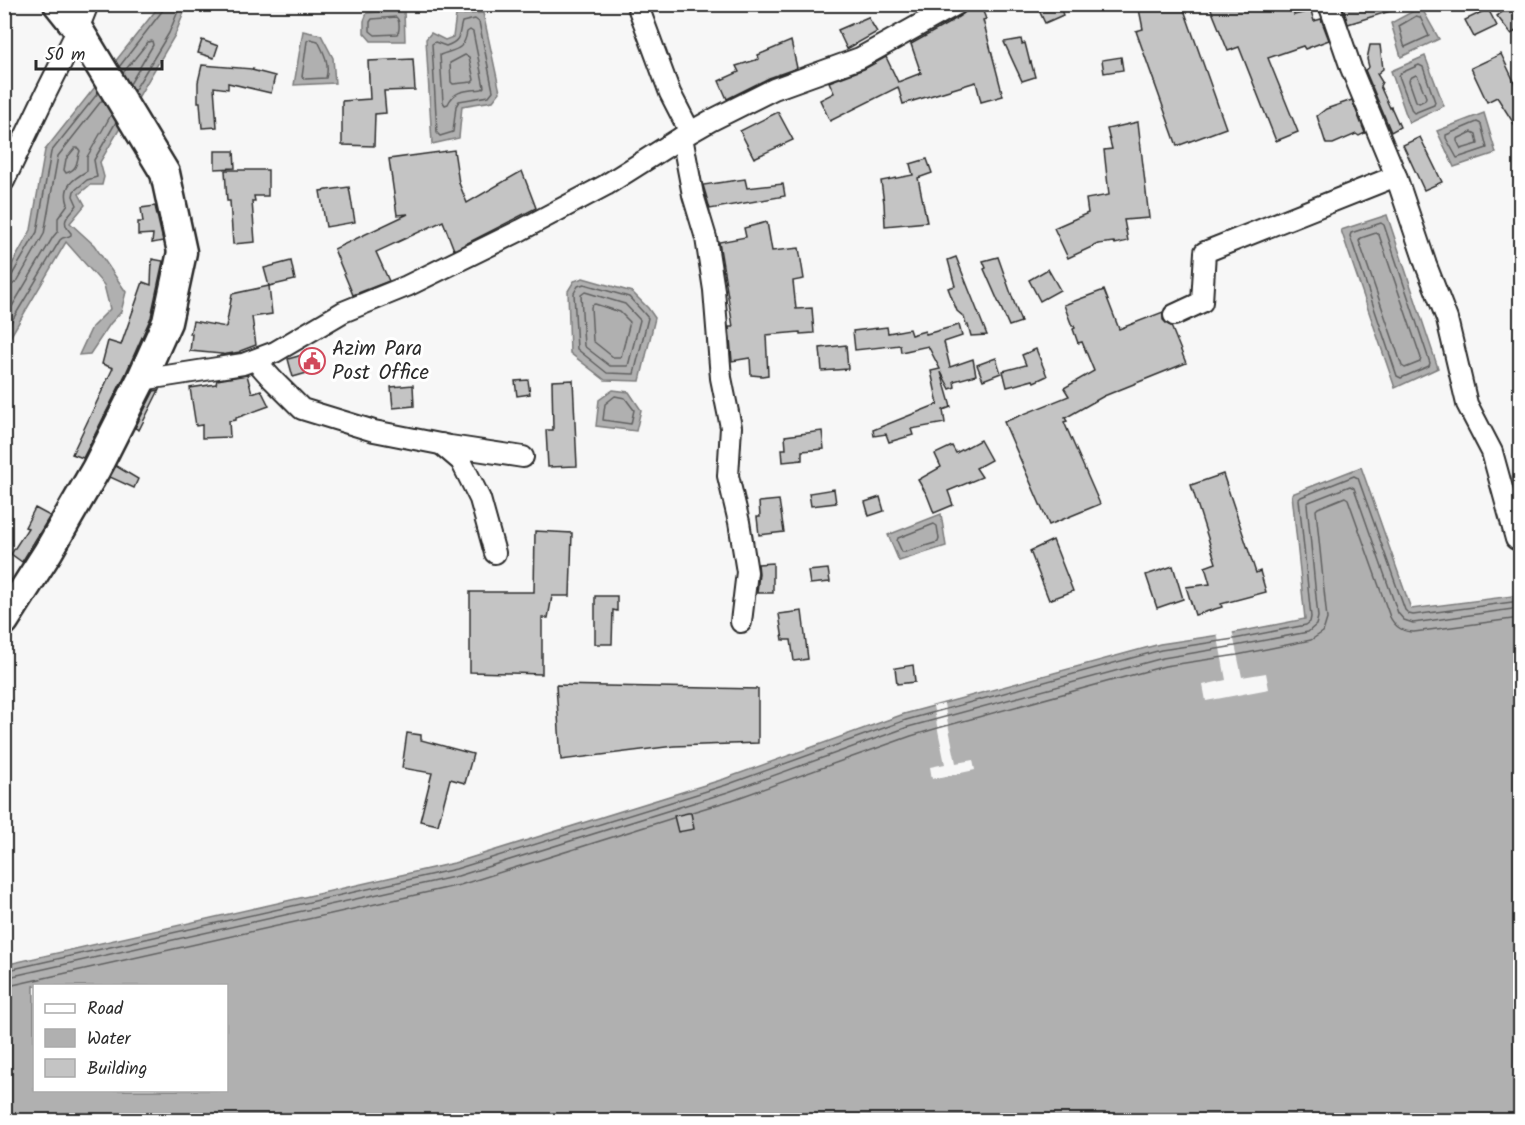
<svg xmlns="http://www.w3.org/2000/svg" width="1525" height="1125" font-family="Kalam,sans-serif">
  <rect width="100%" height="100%" fill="#f7f7f7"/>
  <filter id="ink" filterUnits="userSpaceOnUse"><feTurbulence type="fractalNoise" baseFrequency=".0167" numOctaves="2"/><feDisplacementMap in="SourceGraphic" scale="12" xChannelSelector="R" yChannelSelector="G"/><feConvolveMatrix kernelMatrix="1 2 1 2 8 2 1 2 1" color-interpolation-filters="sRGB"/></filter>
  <g filter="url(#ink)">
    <g fill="#b0b0b0" stroke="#7b7b7b" stroke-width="1.5" fill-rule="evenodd">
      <path d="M160,5H189L185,10L175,35L100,162L104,177L102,185H90L79,194L85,205L70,223L94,245L126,292L121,312L110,324L90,354L79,355L92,327L110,309L104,285L66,242L5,346V277L31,230L45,150Z"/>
      <path d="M1421,7L1439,39L1401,57L1391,23Z"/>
      <path d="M404,10L405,41H371L364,33V21L367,13Z"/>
      <path d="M483,13L500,92L493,101L462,106L459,138L432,144L426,39L431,33L445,40L453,37L456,15Z"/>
      <path d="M303,31L321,35L333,58L335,83L294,85Z"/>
      <path d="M1425,56L1444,106L1409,123L1391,71Z"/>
      <path d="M1484,113L1496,153L1454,167L1437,131Z"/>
      <path d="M1387,215L1438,368L1395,388L1341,230Z"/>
      <path d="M583,278L632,292L648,308L655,318L640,381L605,380L570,353L568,291L574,281Z"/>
      <path d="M613,390L629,392L641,410L636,431L596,426L599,400Z"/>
      <path d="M1361,467L1411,609L1520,595V1120H5L4,965L454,863L724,779L904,714L1160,644L1233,633L1305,619L1292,494ZM34,986H226V1090H34Z"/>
      <path d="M941,514L946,546L899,561L888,535Z"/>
    </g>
    <g fill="#f7f7f7">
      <path d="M1232,630L1242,677L1266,673L1269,689L1206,701L1203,685L1226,680L1217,632Z"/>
      <path d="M944,704L956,763L973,760L975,770L932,779L930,767L945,764L933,706Z"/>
    </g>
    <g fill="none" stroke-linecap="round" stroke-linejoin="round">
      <g stroke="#606060" stroke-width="1.5">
        <path d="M1416,16L1420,17L1429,36L1405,47L1404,45L1399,26Z"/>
        <path d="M396,17C400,20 400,31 397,34L375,35L370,31V22L372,19Z"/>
        <path d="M475,19L479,22L493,91L489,96L459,101L456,106L453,132L440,136L437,133L432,44L435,42L446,46C462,40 458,35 462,22Z"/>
        <path d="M470,30L473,32L484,87L482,89C467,91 455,89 448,104L445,105L443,102L440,55C455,49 464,51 467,32Z"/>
        <path d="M310,39L318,41C324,53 330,64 326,78L305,79L302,77L307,41Z"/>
        <path d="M465,55L469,57L474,80L472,82L453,84L451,82L450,63Z"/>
        <path d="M1419,65L1423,67L1435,102L1434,105L1414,113L1412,111L1399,76L1401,73Z"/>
        <path d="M119,67L163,10L164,4"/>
        <path d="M123,73L148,42L152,41L153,45L130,84"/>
        <path d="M1416,75L1418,77L1426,97L1425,100L1419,103L1416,101L1409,81L1410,78Z"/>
        <path d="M134,91L169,33L181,4"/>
        <path d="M1477,122L1481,124L1487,148L1457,158L1446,138V135Z"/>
        <path d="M1472,132L1476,134L1478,144L1461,149L1457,141V139Z"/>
        <path d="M75,148H78L80,151C76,161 79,169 66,173L64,170L66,159Z"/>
        <path d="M1381,223L1384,225L1430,363L1429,366L1401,378L1397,376L1350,236L1351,233Z"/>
        <path d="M1376,233L1379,235L1421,358L1420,362L1405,368L1402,366L1359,241L1361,238Z"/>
        <path d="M4,278H9L12,275L37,232L51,152L98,93"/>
        <path d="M584,284L629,297L643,312L648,318L634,374L607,373L577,349L574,293L578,286Z"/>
        <path d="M4,286L12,285L18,280L44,234L58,156L102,100"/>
        <path d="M585,292L625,304L640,320L628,366H610L584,346L581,295Z"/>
        <path d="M595,304L620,312L630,322L621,357H613L593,341L591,307L592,305Z"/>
        <path d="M4,320L53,237L58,231V218L68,204C62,186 73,179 87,171V157L111,115"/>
        <path d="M4,334L60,240C63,236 68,238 71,235V233C59,220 69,216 77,205L73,196L74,191L87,180L97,177L94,160L116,122"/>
        <path d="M615,396L625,398L634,410L631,424L603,420L605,404Z"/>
        <path d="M934,524L937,526L939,539L938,542L905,552H902L897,541L898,538Z"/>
        <path d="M692,812L732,800L911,736L938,728L1165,666L1237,655L1311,640L1323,632L1327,619L1316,510L1318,508L1345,497L1348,499L1390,617C1395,627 1403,632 1414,632L1520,618"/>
        <path d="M4,971L456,869L726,785L906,720L1161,650L1234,639L1306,625L1310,622L1311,617L1299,499L1301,497L1354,476L1358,478L1405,610L1409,614L1413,615L1520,601"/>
        <path d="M4,978L458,876L728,792L908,727L1163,658L1235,646L1308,632L1316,625L1318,617L1307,504L1309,502L1350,486L1354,488L1398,613L1404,620L1413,623L1520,608"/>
        <path d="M4,987L460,885L673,818"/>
      </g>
    </g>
    <g fill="#c4c4c4" stroke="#2b2b2b" stroke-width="1.5">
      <path d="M979,4H980L986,19L983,20L1003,96L981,102L976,82L903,104L898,87L830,121L820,100L834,93L829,82L864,69L886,57L898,82L921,73L911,44L949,23L963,14L967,10Z"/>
      <path d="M1036,4H1059L1063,15L1045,23Z"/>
      <path d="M1138,4H1182L1226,128L1177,146L1136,31L1143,29Z"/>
      <path d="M1209,4H1292L1294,15L1311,11L1314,21L1321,19L1329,40L1305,49L1303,46L1268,58L1298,132L1276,141L1239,47L1228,51Z"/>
      <path d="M1342,4H1399L1400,8L1348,24Z"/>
      <path d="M1513,4H1521V28L1511,34L1497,16Z"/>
      <path d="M1488,9L1497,26L1474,37L1465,20Z"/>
      <path d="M868,17L877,32L847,49L838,30Z"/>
      <path d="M1021,39L1022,44L1025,43L1030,63L1031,62L1035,77L1022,81L1004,42Z"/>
      <path d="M202,40L218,46L214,58L198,53Z"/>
      <path d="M791,41L797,68L769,78L727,99L719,81L739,72L736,66L759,59L758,55Z"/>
      <path d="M1370,45H1380L1383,69L1377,74L1382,82L1380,86L1390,108L1391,107L1400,127L1391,132L1365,70L1369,67L1367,59Z"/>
      <path d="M1501,54L1521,96V135L1497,97L1487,102L1471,68Z"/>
      <path d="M1121,57L1123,70L1104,73L1102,60Z"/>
      <path d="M413,59L415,90L384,91L386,113L375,114L374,146L342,145V101L370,99L368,61Z"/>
      <path d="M202,65L253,69L252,70L275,76L271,93L228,83V89L214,87L217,127L202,128L200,102H198V82Z"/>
      <path d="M1352,100L1365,133L1359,136L1356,134L1333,144H1326L1317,116L1326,109Z"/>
      <path d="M778,112L793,140L754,158L740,131Z"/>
      <path d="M1138,122L1149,218L1124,220L1128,241L1115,244L1114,242L1098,244L1068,258L1054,228L1088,213L1086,199L1109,195L1104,150L1112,149L1107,129Z"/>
      <path d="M1420,137L1442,182L1424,190L1403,145Z"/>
      <path d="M454,150L459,183L467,203L522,171L536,208L454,250L443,221L376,252L389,281L353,295L334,249L408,214L397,215L389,159Z"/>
      <path d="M215,151H234L235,168L215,169Z"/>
      <path d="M927,159L932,173L918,178L927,222L885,226L884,203L881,181L913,175L910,164Z"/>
      <path d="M225,170H268V196H254L255,201H252L255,242L233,244L230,201H227Z"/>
      <path d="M745,179L747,188L783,184L785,196L710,209L703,185Z"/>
      <path d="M349,187L355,222L326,227L320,191Z"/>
      <path d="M155,206L163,241L152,243L153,234L138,235V222H143L141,208Z"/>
      <path d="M767,222L772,251L799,248L804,279L793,281L796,309L812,308L814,333L800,334V332L766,335L768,375L762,376L751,375L750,358L732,361L729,327H733L719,242L746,237L744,228Z"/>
      <path d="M956,257L987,335L971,336L968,325H966L964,317L957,311L948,288L955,286L948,260Z"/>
      <path d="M998,257L1021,322L1009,326L984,269L986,268L983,261Z"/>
      <path d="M152,259L163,261L151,317L126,373L83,458L72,454L113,368L102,364L108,341L121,345L143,282L151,285Z"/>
      <path d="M291,261L295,280L269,286L264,268Z"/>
      <path d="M1048,269L1060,290L1040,301L1029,280Z"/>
      <path d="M269,286L272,314L252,317L256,345L240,351V352L221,355L222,354L190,351L192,334H190L193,321L226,327L232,294Z"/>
      <path d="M1104,290L1119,329L1163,312V320L1167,324L1171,326L1186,363L1104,396L1065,418L1067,421L1064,422L1100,504L1049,525L1004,422L1069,396L1064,388L1094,371L1082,342L1078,343L1073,329L1075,328L1074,326H1072L1064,305Z"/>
      <path d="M959,325L962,336L944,342L950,367L973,359L976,375L954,381L955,387L950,389L941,372L951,407L943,410L945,423L911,429L913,435L889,442L886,434L874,436L873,430L938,404L931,371L940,369L928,346L901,352L900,345L855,350L853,331L887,327L888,333L909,329L911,335L925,331L926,334Z"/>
      <path d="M846,345L848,369L822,371L820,348Z"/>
      <path d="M1036,349L1047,376L1034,382L1033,380L1007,387L1003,371L1026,365L1022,355Z"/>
      <path d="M302,355L307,373L293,377L288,359Z"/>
      <path d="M996,358L1001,373L983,380L977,365Z"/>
      <path d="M247,375L252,393L261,390L269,406L236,418V420L229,421L230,437L202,438V425L196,426L190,388L216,384L217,380Z"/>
      <path d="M528,380L530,394L517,396L515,381Z"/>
      <path d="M573,380L577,466L548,467L546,430H553L552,381Z"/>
      <path d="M413,385L414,406L393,408L391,387Z"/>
      <path d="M159,390L139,430L135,428L154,391Z"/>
      <path d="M822,431L824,449L802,451V460L783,462L782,449H786L785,436Z"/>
      <path d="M980,440L991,460L976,468L982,477L948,491L953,505L934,513L927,495L918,480L941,467L935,454L952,446L956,453Z"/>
      <path d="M116,466L138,479L134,488L110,477Z"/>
      <path d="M1223,474L1256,573L1260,571L1266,592L1221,604L1222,607L1195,615L1186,587L1210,584L1205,567L1216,563L1191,485Z"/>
      <path d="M834,489L836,503L811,506L809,493Z"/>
      <path d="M880,497L884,511L869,516L865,502Z"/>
      <path d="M779,500L784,532L759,535L757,517H760L759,502Z"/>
      <path d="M35,508L50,516L22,562L11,554L28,528L25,527Z"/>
      <path d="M535,531L572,533L570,596H552L548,618H542V674L470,672V592H534Z"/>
      <path d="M1053,540L1073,591L1049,600L1030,551Z"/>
      <path d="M773,563V593H757L759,573L758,564Z"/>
      <path d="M1173,566L1183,599L1157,608L1146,575Z"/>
      <path d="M828,569L830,582L810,584L808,571Z"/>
      <path d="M595,596H617V611L613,610L612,644H595Z"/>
      <path d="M802,611L808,659L794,661L791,640H783L779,614Z"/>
      <path d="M913,665L915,682L897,684L895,668Z"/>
      <path d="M556,685L758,689V743L674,746L561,760Z"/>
      <path d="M407,733L421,735V740L473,754L465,783L450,779L438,825L420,821L432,773L402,768Z"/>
      <path d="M688,813H691L694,829L678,832L674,816Z"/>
    </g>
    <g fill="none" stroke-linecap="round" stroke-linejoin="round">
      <defs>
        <g id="street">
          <path d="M637,4L670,93L690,132"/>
          <path d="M1329,4L1351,68L1396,176L1426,265L1447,319L1467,404L1492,452L1516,539"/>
          <path d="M682,137L693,195L706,238L714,290L721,378L731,427L728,476L739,522L747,572L741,622"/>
          <path d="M4,181L46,93L78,29L88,4"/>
          <path d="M1174,315L1202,302L1205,252L1396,176"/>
          <path d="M255,360L273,380L302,409L374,431L450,446L523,457"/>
          <path d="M141,380L243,364L275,352L343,312L407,286L521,230L606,185L682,137L710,121L774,89L860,58L957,4"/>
          <path d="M441,444L461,461L480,499L495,553"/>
        </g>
        <path id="secondary" d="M4,621L48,552L96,469L141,380L167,322L182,252L165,173L78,29L58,4"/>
      </defs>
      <use href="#street" stroke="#2b2b2b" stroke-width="24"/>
      <use href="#secondary" stroke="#2b2b2b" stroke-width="33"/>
      <use href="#street" stroke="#fff" stroke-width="20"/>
      <use href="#secondary" stroke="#fff" stroke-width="28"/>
    </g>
  </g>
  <defs>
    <symbol id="civic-ring" viewBox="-11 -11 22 22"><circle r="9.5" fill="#fff" stroke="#d1495b" stroke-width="1.5"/><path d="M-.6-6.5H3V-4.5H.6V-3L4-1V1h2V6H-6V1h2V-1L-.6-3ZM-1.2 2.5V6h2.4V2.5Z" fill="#d1495b"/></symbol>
  </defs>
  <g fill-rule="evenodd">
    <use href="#civic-ring" x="297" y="346" width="30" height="30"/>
  </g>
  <g text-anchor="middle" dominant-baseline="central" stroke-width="6" stroke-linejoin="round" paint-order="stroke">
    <g font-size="21" fill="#2b2b2b" stroke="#fff" text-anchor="start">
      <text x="332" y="349">Azim Para<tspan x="332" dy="24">Post Office</tspan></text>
    </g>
  </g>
  <rect width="1525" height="1125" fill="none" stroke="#fff" stroke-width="24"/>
  <rect x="12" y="12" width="1501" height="1101" fill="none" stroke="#2b2b2b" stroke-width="2" filter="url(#ink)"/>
  <rect x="33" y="984" width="195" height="108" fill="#ffffff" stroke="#aaaaaa" stroke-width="1.5"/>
  <rect x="45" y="1004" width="30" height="9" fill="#ffffff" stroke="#aaaaaa" stroke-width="1.5"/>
  <text x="87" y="1014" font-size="18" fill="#2b2b2b">Road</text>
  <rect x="45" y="1029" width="30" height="18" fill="#b0b0b0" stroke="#aaaaaa" stroke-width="1.5"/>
  <text x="87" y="1044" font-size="18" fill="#2b2b2b">Water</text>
  <rect x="45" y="1059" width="30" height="18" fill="#c4c4c4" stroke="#aaaaaa" stroke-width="1.5"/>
  <text x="87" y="1074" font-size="18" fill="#2b2b2b">Building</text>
  <path d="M36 60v9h126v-9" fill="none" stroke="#2b2b2b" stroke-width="3"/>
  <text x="45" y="60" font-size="18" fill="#2b2b2b" stroke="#ffffff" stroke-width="4.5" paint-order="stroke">50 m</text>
</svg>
